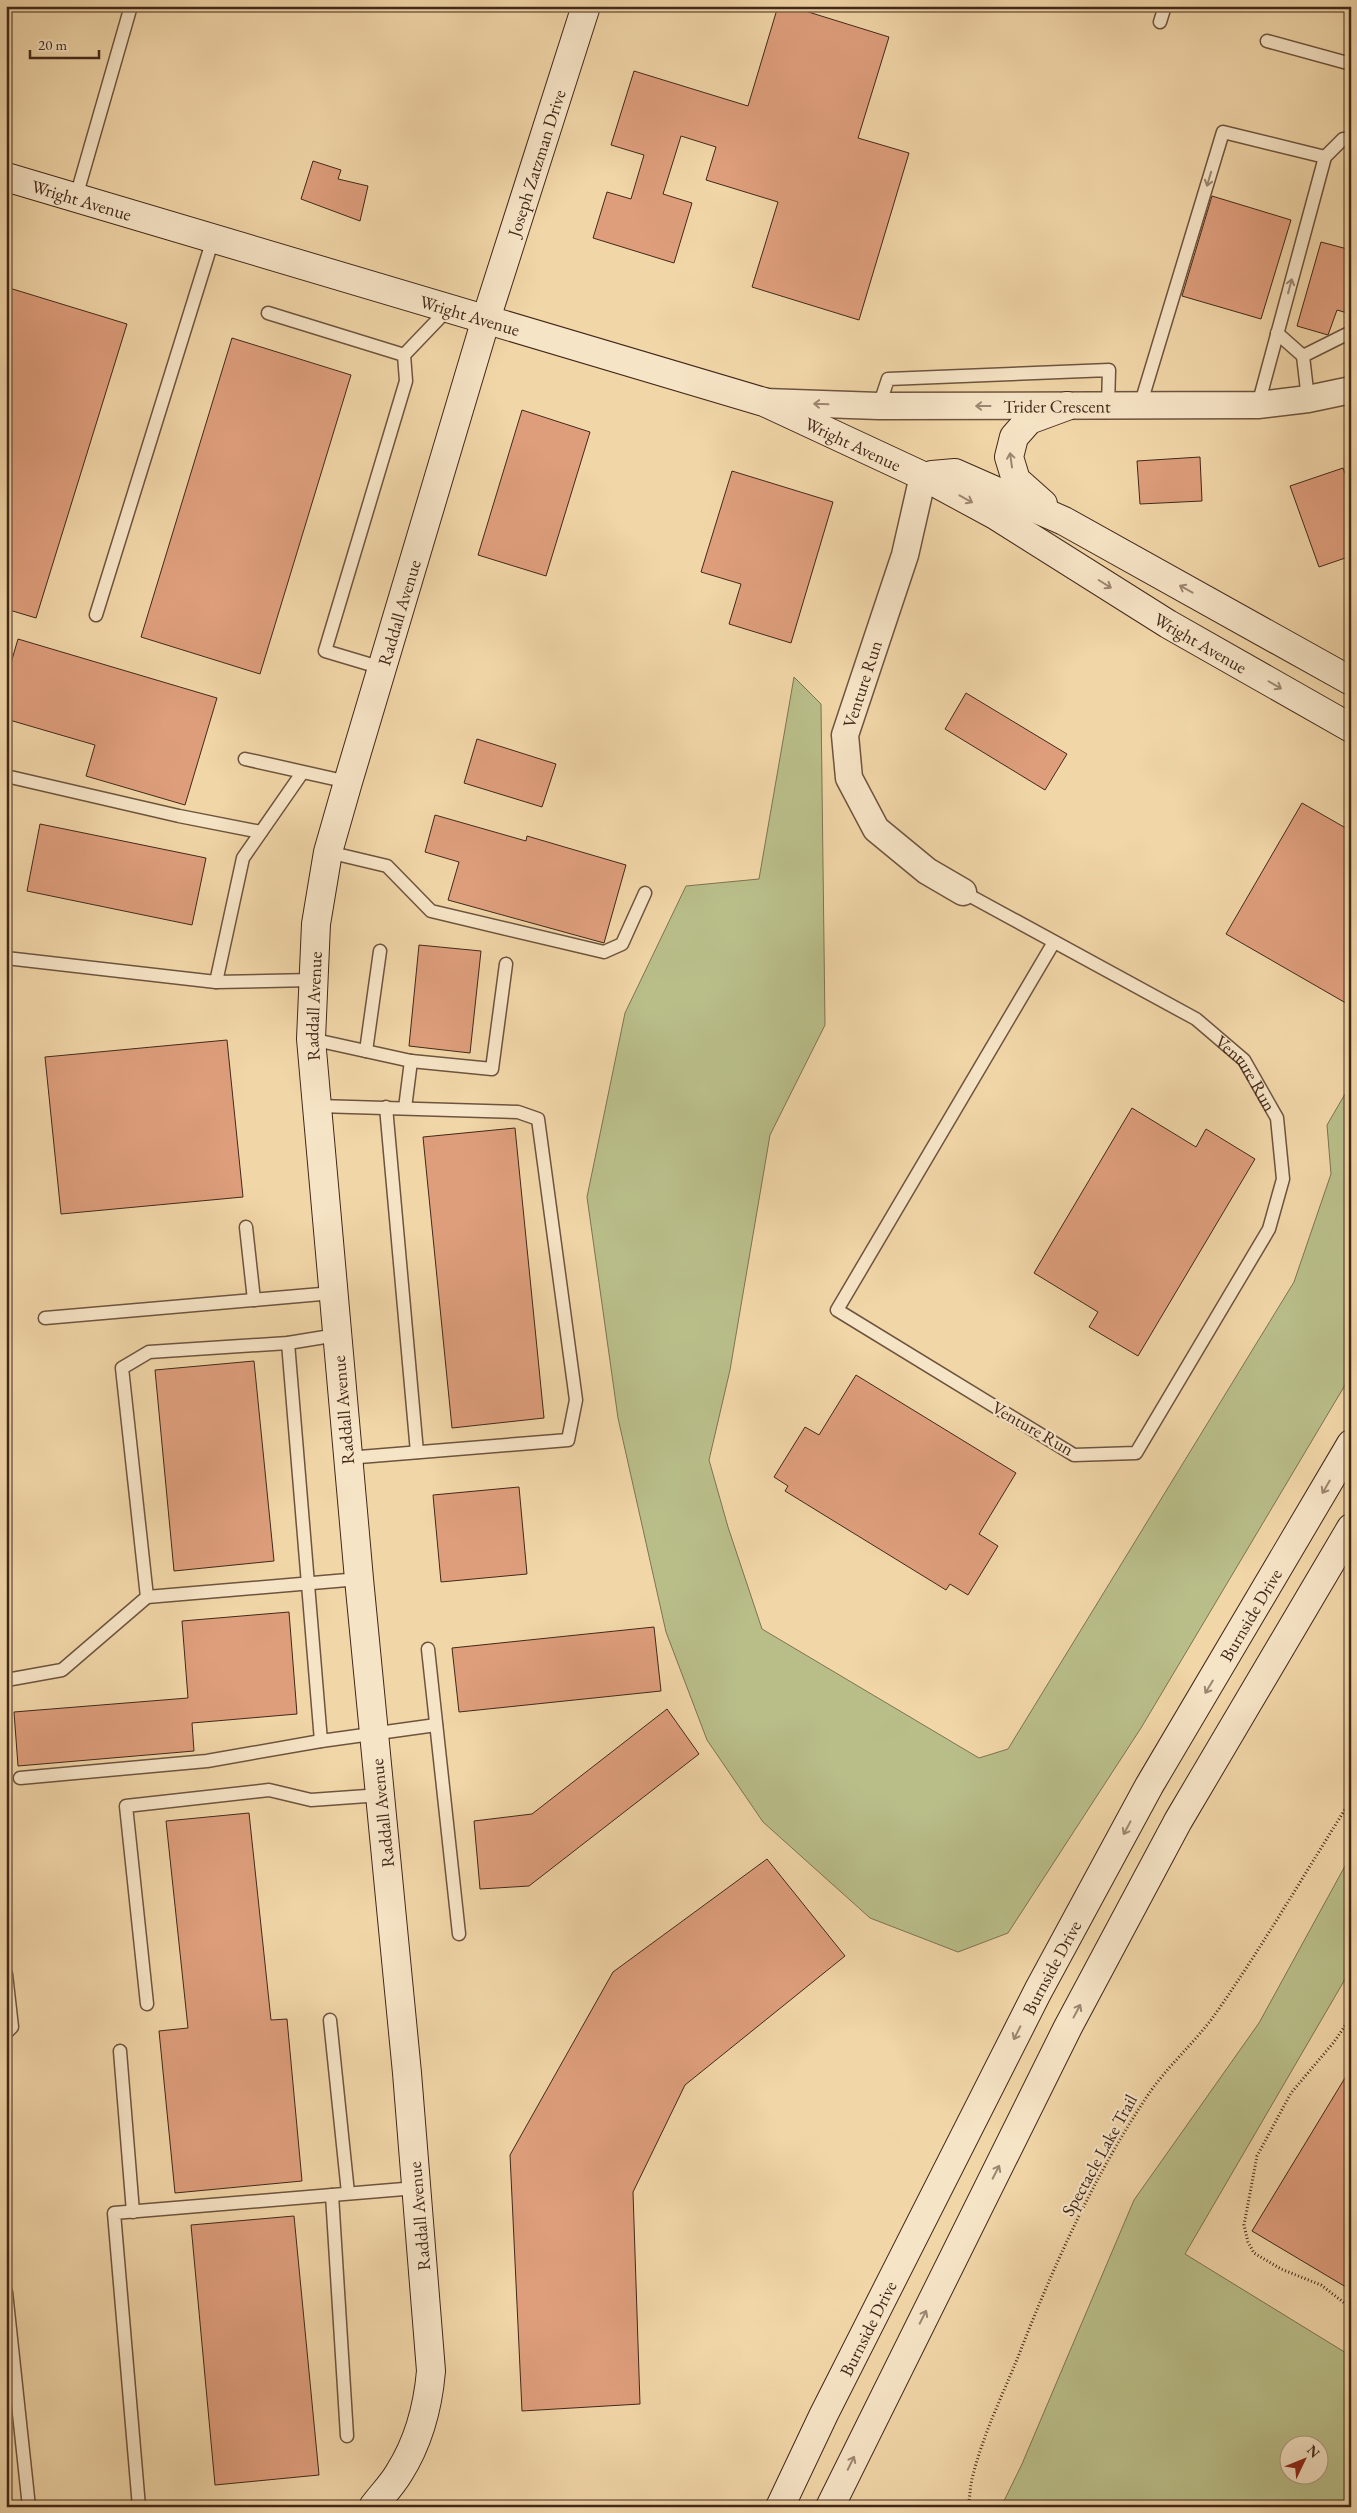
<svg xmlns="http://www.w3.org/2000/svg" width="1357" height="2513" font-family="'EB Garamond',serif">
  <rect width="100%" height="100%" fill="#f1d6a8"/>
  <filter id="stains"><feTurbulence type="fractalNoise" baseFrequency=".004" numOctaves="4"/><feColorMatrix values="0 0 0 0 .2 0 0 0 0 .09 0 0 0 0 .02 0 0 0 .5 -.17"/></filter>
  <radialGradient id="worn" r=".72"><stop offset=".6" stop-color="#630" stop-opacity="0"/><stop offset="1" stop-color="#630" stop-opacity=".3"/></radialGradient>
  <g fill="#b9be89" stroke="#7e7352" fill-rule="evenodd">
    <path d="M794,677L821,704L825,1025L770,1135L730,1370L709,1460L728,1527L762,1629L979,1758L1008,1749L1294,1282L1331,1174L1327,1125L1345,1094H1351V1375L1141,1728L1008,1933L958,1952L870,1918L763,1822L707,1740L666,1632L618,1418L587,1197L625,1013L686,886L759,879Z"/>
    <path d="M1351,1855V1969L1185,2254L1351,2356V2507H1001L1022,2464L1134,2200L1259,2023ZM1290,2446H1320V2476H1290Z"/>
  </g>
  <g fill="#de9e7c" stroke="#42281a">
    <path d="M778,6H789L889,37L858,138L909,153L859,320L752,287L778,202L706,180L716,147L681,136L663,194L692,203L674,263L593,238L607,192L631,199L644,155L611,145L634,71L748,106Z"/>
    <path d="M313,161L341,170L338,179L368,186L360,221L301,199Z"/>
    <path d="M1212,196L1291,220L1261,319L1182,296Z"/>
    <path d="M1321,242L1351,250V314L1337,310L1328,335L1297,326Z"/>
    <path d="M6,287L127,324L36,618L6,609Z"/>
    <path d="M232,338L351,375L260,674L141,637Z"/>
    <path d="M522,410L590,432L546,576L478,555Z"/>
    <path d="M1200,457L1202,501L1140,504L1137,461Z"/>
    <path d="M1343,468L1351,489V556L1319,567L1290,486Z"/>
    <path d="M732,471L833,502L791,643L729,624L741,584L701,572Z"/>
    <path d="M18,639L217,698L185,805L86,776L95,745L6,719V680Z"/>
    <path d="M966,693L1067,754L1045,790L945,729Z"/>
    <path d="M477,739L556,764L542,807L464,783Z"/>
    <path d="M1302,803L1351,831V1006L1226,934Z"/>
    <path d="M435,815L526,841L527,836L626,865L604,943L448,900L459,862L425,852Z"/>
    <path d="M40,824L206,858L192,925L27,891Z"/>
    <path d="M419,945L481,951L470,1053L409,1046Z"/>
    <path d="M227,1040L243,1197L61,1214L45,1057Z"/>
    <path d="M1132,1108L1196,1147L1206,1129L1255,1159L1138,1356L1089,1327L1098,1312L1034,1273Z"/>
    <path d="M515,1128L544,1418L452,1428L423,1137Z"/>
    <path d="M254,1361L274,1561L174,1571L155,1370Z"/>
    <path d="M856,1375L1016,1473L979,1534L998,1546L968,1595L950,1584L946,1590L785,1491L788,1486L774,1477L805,1427L819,1435Z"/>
    <path d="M519,1487L527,1574L441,1582L433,1495Z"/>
    <path d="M289,1612L297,1714L192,1723L194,1751L18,1766L14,1712L188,1698L182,1621Z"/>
    <path d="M654,1627L661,1691L459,1712L452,1648Z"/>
    <path d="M667,1709L699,1754L529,1886L480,1889L474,1821L532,1814Z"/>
    <path d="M249,1813L271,2020L287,2019L302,2181L175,2193L159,2031L188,2028L166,1821Z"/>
    <path d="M767,1859L845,1956L685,2085L633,2192L640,2404L522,2411L510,2155L613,1972Z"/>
    <path d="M1351,2068V2290L1252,2231Z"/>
    <path d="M294,2216L319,2475L215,2485L191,2225Z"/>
  </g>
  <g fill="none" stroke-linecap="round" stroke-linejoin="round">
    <defs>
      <g id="lane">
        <path d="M1160,22L1165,6"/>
        <path d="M1267,41L1351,64"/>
        <path d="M76,197L131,6"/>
        <path d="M268,313L404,355L449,308"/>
        <path d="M1277,333L1303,356"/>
        <path d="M1308,399L1303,356L1351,332"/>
        <path d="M1258,405L1325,157L1343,139L1351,140"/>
        <path d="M879,406L888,379L1109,370L1108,406"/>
        <path d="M1140,406L1223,132L1325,157"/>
        <path d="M96,615L213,239"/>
        <path d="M382,668L325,651L406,381L404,355"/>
        <path d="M245,759L348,782"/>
        <path d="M6,776L179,816L261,832"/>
        <path d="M328,852L387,866L431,911L604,952L622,944L645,893"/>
        <path id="s1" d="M963,892L1196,1019L1244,1060L1277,1118L1283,1179L1269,1229L1136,1453L1074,1455L837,1310L1054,942"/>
        <path d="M6,958L216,982L312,980"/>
        <path d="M216,982L243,858L302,773"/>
        <path d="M311,1039L411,1061L492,1069L506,964"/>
        <path d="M366,1051L380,951"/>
        <path d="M318,1106L518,1112L538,1119L576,1400L568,1440L347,1458"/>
        <path d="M386,1107L417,1452"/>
        <path d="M405,1108L411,1061"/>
        <path d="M246,1227L254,1300"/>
        <path d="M45,1318L333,1293"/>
        <path d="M288,1343L321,1741"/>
        <path d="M147,1597L359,1579"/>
        <path d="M428,1649L459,1934"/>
        <path d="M12,1679L62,1670L147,1597L122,1368L149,1352L288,1343L337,1335"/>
        <path d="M20,1778L207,1761L321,1741L436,1725"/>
        <path d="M6,1974L12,2027L6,2033"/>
        <path d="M147,2004L126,1806L269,1790L311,1800L381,1795"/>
        <path d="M330,2020L348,2193"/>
        <path d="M120,2051L133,2212"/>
        <path d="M332,2195L347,2436"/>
        <path d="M6,2292L29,2507"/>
        <path d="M139,2507L114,2213L416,2188"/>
      </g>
      <g id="street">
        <path id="s2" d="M765,402L879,406L1258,405L1308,399L1351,390"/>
        <path d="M923,476L905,555L845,735L849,778L876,829L927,871L963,892"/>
      </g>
      <g id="secondary">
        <path id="s3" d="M6,177L764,402L923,476L995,515L1168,624L1351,728"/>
        <path d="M932,475L955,473L1064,521L1351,681"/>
        <path d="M1043,504L1016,480L1009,457L1014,437L1029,420L1067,406"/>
        <path id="s4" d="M373,2507C381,2496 392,2485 399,2473C418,2443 428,2406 431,2371L407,2073L359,1579L311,1039L316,924L328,852L348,782L486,319L586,6"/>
        <path id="s5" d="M780,2507L824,2414L1038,1991L1149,1786L1351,1444"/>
        <path d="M830,2507L1068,2027L1178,1821L1351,1528"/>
      </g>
    </defs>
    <use href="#lane" stroke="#6e543e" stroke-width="15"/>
    <use href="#street" stroke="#6e543e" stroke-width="29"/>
    <use href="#secondary" stroke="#42281a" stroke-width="30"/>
    <g stroke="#42281a" stroke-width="3" stroke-dasharray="1 2.5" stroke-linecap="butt">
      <path d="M1351,2017L1334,2042L1291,2093L1257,2156L1244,2225L1248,2242L1254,2253L1281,2269L1321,2285L1351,2308"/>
      <path d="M968,2507C970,2497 970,2488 972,2479C982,2437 1002,2396 1018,2357C1053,2267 1093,2178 1146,2098C1166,2067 1195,2043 1216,2013C1264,1944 1306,1871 1351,1800"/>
    </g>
    <use href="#lane" stroke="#f6e4c6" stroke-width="12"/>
    <use href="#street" stroke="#f6e4c6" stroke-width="26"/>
    <use href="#secondary" stroke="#f6e4c6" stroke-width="28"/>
  </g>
  <defs><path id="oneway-shaft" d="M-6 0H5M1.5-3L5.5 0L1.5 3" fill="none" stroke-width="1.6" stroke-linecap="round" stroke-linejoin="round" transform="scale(1.25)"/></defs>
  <g stroke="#9c8670">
    <use href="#oneway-shaft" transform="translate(1209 179) rotate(107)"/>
    <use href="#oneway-shaft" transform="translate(1290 286) rotate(-75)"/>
    <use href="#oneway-shaft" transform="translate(821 404) rotate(-178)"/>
    <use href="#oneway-shaft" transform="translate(983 406) rotate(-180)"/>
    <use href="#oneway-shaft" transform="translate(1011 460) rotate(-98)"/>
    <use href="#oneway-shaft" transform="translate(966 499) rotate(29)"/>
    <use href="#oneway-shaft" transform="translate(1105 584) rotate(32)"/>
    <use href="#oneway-shaft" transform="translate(1186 589) rotate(-151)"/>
    <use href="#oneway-shaft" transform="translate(1275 685) rotate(30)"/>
    <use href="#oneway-shaft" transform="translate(1326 1487) rotate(120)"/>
    <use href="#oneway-shaft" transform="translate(1209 1687) rotate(121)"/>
    <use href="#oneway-shaft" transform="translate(1127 1828) rotate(118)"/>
    <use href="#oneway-shaft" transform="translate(1077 2011) rotate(-62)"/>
    <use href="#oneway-shaft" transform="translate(1017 2033) rotate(117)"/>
    <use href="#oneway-shaft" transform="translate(996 2172) rotate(-63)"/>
    <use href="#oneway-shaft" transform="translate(923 2317) rotate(-63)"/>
    <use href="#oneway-shaft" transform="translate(851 2463) rotate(-64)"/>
  </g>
  <g text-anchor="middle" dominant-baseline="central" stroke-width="4.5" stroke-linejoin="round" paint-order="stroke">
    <g font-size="18" fill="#42281a" stroke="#f6e4c6">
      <text stroke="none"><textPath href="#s4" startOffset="2396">Joseph Zatzman Drive</textPath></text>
      <text stroke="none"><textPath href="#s3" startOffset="79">Wright Avenue</textPath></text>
      <text stroke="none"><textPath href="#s3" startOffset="484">Wright Avenue</textPath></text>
      <text stroke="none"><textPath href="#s2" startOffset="292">Trider Crescent</textPath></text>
      <text stroke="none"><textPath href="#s3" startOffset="889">Wright Avenue</textPath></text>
      <text stroke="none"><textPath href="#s4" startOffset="1926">Raddall Avenue</textPath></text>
      <text stroke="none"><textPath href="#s3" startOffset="1290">Wright Avenue</textPath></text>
      <text transform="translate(862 684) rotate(-72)">Venture Run</text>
      <text stroke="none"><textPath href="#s4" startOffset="1521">Raddall Avenue</textPath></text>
      <text stroke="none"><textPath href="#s1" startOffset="340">Venture Run</textPath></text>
      <text transform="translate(343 1410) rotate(-95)">Raddall Avenue</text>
      <text transform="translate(1033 1428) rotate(30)">Venture Run</text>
      <text stroke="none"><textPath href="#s5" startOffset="1009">Burnside Drive</textPath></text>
      <text transform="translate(382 1813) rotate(-96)">Raddall Avenue</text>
      <text stroke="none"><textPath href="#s5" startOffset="604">Burnside Drive</textPath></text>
      <text transform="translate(1099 2155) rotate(-61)">Spectacle Lake Trail</text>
      <text transform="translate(419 2216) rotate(-95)">Raddall Avenue</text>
      <text stroke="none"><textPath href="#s5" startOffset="199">Burnside Drive</textPath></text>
    </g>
  </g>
  <rect width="1357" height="2513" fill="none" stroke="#f1d6a8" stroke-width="25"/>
  <rect x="8" y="8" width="1342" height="2498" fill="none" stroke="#42281a" stroke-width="2.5"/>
  <rect x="12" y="12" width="1332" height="2488" fill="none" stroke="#42281a"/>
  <g transform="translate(1304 2460) rotate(47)"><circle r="24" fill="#f6e4c6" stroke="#ae9981"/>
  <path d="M0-4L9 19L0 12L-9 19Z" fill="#8f2418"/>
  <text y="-8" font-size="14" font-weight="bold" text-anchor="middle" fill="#42281a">N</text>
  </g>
  <path d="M30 50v8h69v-8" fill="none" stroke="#42281a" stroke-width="2.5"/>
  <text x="38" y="50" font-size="15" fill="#42281a" stroke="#f6e4c6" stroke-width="4" paint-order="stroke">20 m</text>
  <rect width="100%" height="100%" filter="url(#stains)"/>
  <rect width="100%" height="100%" fill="url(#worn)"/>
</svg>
